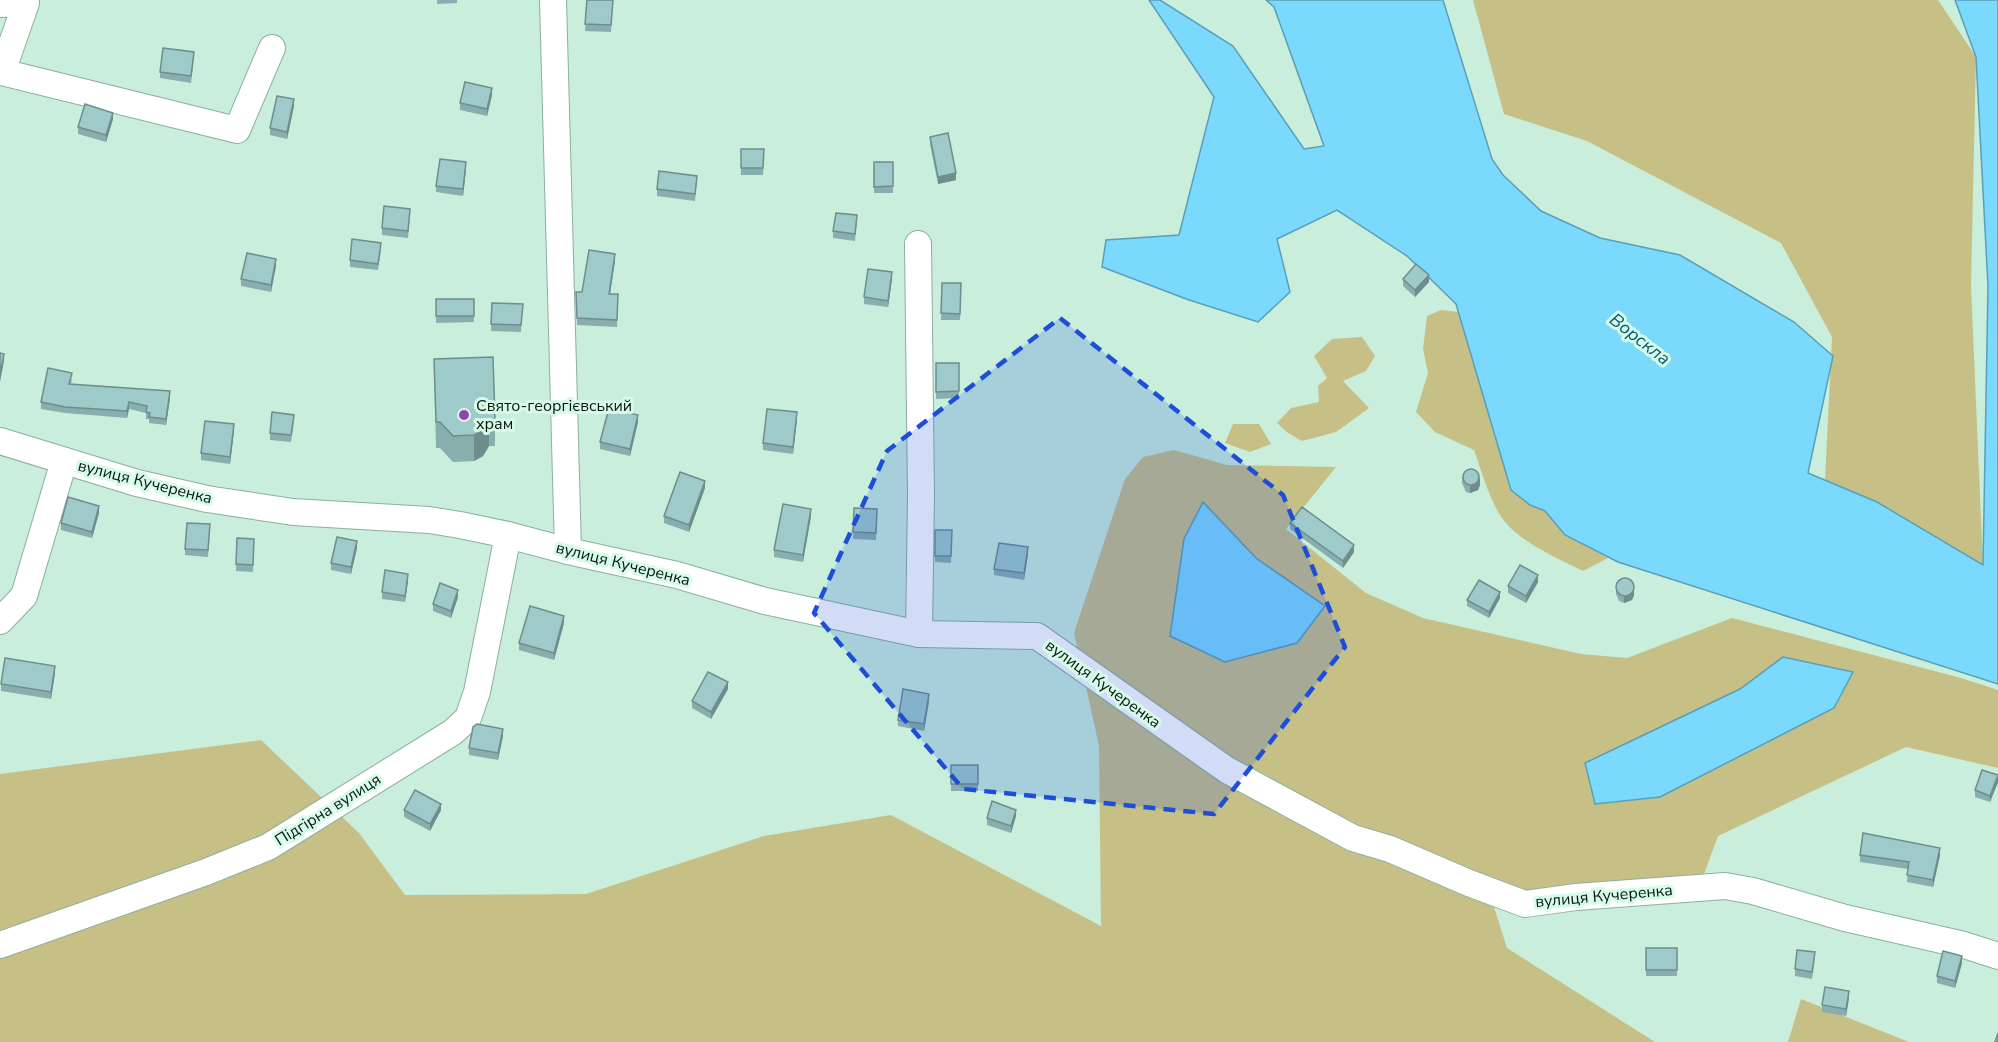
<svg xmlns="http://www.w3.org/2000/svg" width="1998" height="1042" font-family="'Nunito Sans',sans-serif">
  <rect width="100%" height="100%" fill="#c9eedc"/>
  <g fill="#c7c086">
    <path d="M1473,0H1938L1976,57L1971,286L1983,565L1825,480L1832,337L1781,243L1587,141L1504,114Z"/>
    <path d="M1441,310L1458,312L1511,490L1530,505L1545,511L1565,535L1608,558L1583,571C1559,559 1522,543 1505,522C1490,503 1482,472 1474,450L1435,432L1416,412L1428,373L1423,349L1427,316Z"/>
    <path d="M1362,337L1375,356L1366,371L1343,381L1369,408L1336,432L1302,441L1288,433L1277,423L1291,408L1319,402L1318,386L1327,378L1314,356L1332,339Z"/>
    <path d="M1233,424H1259L1271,444L1250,452L1225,443Z"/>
    <path d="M1174,450L1227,465L1336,467L1286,529L1366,593L1423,618L1581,654L1627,658L1732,618L1961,678L1998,690V768L1906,747L1718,836L1704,874L1566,888L1492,901L1507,948L1655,1042H0V774L261,740L359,833L405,895L586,894L764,836L891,815L1101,926L1099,746L1074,633L1125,479L1143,457Z"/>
    <path d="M1801,999L1909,1042H1788Z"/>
  </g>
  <g fill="#7bd9fe" stroke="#599fb7" stroke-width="1.5">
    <path d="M1149,0H1160L1233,46L1304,149L1324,146L1274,7L1266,0H1443L1492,159L1503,175L1541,211L1600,238L1680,255L1794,322L1833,356L1808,473L1877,502L1983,565L1988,286L1976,57L1955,0H1998V684L1618,562L1565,535L1545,511L1530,505L1511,490L1456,304L1407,256L1337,210L1277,239L1290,292L1258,322L1189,300L1102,267L1106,240L1179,235L1214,97Z"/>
    <path d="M1203,502L1256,558L1325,606L1297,643L1225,662L1170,636L1184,539Z"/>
    <path d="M1783,657L1853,672L1834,708L1660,797L1595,804L1585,763L1740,689Z"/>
  </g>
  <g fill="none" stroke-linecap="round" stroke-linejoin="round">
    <defs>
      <g id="street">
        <path d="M553,0L568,551"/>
        <path d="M0,4L26,3L2,72L237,130L272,48"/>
        <path d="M918,244L921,495L919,634"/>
        <path d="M0,441L137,483L207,499L293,512L429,520L460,525L508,535L568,551L677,575L765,601L919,634L1037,636L1227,770L1353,838L1390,849L1469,883L1525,904L1576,897L1725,886L1753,891L1845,918L1964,945L1998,956"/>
        <path d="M0,621L24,596L64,461"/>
        <path d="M0,945L206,872L268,847L453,732L468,718L477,692L508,535"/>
      </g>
    </defs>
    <use href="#street" stroke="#8caf9e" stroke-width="28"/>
    <use href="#street" stroke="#fff" stroke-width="26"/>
  </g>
  <g fill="#88aead">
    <path d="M437,0H457V3L437,4Z"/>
    <path d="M587,0H613L611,32L585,31Z"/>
    <path d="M194,58L191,83L160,78V72Z"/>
    <path d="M492,95L487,116L460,110V103Z"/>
    <path d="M294,106L287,139L270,135V128Z"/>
    <path d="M113,119L106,142L78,134V127Z"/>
    <path d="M930,137L956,180L938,184L930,144Z"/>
    <path d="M741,149H764L763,175H741Z"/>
    <rect x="874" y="162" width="19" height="31"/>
    <path d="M466,169L463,196L436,192V186Z"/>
    <path d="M697,182L695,201L657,196V189Z"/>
    <path d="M410,216L408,238L382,235V228Z"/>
    <path d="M857,222L855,241L833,238V231Z"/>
    <path d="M381,250L378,270L350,267V260Z"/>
    <path d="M615,261L610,294H618L617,327L577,325L576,292H582Z"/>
    <path d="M276,266L271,292L241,286V279Z"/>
    <path d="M892,279L888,307L864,304V297Z"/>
    <path d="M1403,279L1429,282L1415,297L1403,286Z"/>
    <path d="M942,283H961L960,320H941Z"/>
    <path d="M436,299H474V322L436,323Z"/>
    <path d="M492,303L523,304L521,332L491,331Z"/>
    <path d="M434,359L495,420V446H489L483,456L474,461L453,462L440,448H436Z"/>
    <path d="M936,363H959V398L936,399Z"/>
    <path d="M72,379L71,384L170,398L166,425L149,423V419H146V413L129,409L127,418L65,413L41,409V402Z"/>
    <path d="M797,419L793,454L763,450V443Z"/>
    <path d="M294,422L291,442L270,440V433Z"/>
    <path d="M638,422L630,456L600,449V442Z"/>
    <path d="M234,431L230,464L201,460V453Z"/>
    <path d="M1462,477L1480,485L1478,490L1470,493L1466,492L1462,483Z"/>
    <path d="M705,488L689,532L664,523V516Z"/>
    <path d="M854,508L877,509L876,540L853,539Z"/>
    <path d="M99,513L92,538L61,530V523Z"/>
    <path d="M811,516L803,562L774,557V550Z"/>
    <path d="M1290,523L1354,552L1343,568L1290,529Z"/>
    <path d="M935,530H952L951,563L935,562Z"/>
    <path d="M210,531L208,557L185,555V549Z"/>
    <path d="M254,539L253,572L236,571V564Z"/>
    <path d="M357,548L351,574L331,570V563Z"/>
    <path d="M1028,554L1024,580L994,575V569Z"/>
    <path d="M408,581L405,602L382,599V592Z"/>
    <path d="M1538,582L1526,603L1508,593V586Z"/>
    <path d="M1616,587L1634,595L1632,600L1624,603L1619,601L1616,594Z"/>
    <path d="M458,597L451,618L433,611V604Z"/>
    <path d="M1500,598L1489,618L1467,606V600Z"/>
    <path d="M564,623L554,660L519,650V643Z"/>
    <path d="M55,673L51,699L1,691V684Z"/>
    <path d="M728,689L711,719L692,708V701Z"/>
    <path d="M929,701L924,731L898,726V720Z"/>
    <path d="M503,736L498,760L469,755V748Z"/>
    <rect x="951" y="765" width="27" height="26"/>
    <path d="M1998,782L1990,802L1975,797V790Z"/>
    <path d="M404,810H441L430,831L404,817Z"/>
    <path d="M1016,816L1011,833L987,825V818Z"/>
    <path d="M1860,855H1940L1933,887L1907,882L1908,869L1860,862Z"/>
    <rect x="1646" y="948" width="31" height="28"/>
    <path d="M1815,959L1812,979L1795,976V969Z"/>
    <path d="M1962,963L1955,988L1937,983V976Z"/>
    <path d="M1849,998L1846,1016L1822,1012V1005Z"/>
  </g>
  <g fill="#6f8d8d">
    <path d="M492,88V95L487,116V109Z"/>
    <path d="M294,99V106L287,139V132Z"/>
    <path d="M113,113V119L106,142V135Z"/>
    <path d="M466,162V169L463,196V189Z"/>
    <path d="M956,173V180L938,184V177Z"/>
    <path d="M615,254V261L609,300V294Z"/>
    <path d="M276,259V266L271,292V285Z"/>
    <path d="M892,272V279L888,307V301Z"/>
    <path d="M1429,275V282L1415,297V290Z"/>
    <path d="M4,354V361L0,382V375Z"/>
    <path d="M170,391V398L166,425V419Z"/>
    <path d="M129,402V409L127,418V411Z"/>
    <path d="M797,412V419L793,454V447Z"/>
    <path d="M638,415V422L630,456V449Z"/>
    <path d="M489,420V446L483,456L474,461V435Z"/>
    <path d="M234,424V431L230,464V457Z"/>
    <path d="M1480,478V485L1478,490L1470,493V486Z"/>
    <path d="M705,481V488L689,532V525Z"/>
    <path d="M99,506V513L92,538V532Z"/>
    <path d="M811,509V516L803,562V555Z"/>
    <path d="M357,541V548L351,574V567Z"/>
    <path d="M1354,545V552L1343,568V561Z"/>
    <path d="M1028,547V554L1024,580V573Z"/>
    <path d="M408,574V581L405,602V596Z"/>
    <path d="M1538,575V582L1526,603V596Z"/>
    <path d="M1634,588V595L1632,600L1624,603V596Z"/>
    <path d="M458,590V597L451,618V611Z"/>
    <path d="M1500,592V598L1489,618V612Z"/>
    <path d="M564,616V623L554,660V653Z"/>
    <path d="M55,666V673L51,699V692Z"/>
    <path d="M728,682V689L711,719V712Z"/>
    <path d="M929,694V701L924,731V724Z"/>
    <path d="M503,729V736L498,760V753Z"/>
    <path d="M1998,775V782L1990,802V796Z"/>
    <path d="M441,804V810L430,831V824Z"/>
    <path d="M1016,810V816L1011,833V826Z"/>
    <path d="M1940,848V855L1933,887V880Z"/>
    <path d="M1962,956V963L1955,988V981Z"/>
    <path d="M1849,991V998L1846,1016V1009Z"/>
  </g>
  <g fill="#9ecac9" stroke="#6f8d8d" stroke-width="1.5">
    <path d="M587,0H613L611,25L585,24Z"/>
    <path d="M163,48L194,52L191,76L160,72Z"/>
    <path d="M465,82L492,88L487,109L460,103Z"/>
    <path d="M277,96L294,99L287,132L270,128Z"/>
    <path d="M85,104L113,113L106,135L78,127Z"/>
    <path d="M948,133L956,173L938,177L930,137Z"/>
    <path d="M741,149H764L763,168H741Z"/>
    <path d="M440,159L466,162L463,189L436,186Z"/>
    <path d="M874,162H893V186L874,187Z"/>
    <path d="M659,171L697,176L695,194L657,189Z"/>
    <path d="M384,206L410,209L408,231L382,228Z"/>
    <path d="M836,213L857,215L855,234L833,231Z"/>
    <path d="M352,239L381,243L378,264L350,260Z"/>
    <path d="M589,250L615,254L609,294H618L617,320L577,318L576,292H582Z"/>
    <path d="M247,253L276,259L271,285L241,279Z"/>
    <path d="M1416,264L1429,275L1415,290L1403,279Z"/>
    <path d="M868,269L892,272L888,301L864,297Z"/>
    <path d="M942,283H961L960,314L941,313Z"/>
    <rect x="436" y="299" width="38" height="17"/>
    <path d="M492,303L523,304L521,325L491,324Z"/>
    <path d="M0,353L4,354L0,375Z"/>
    <path d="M493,357L495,420H489L483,431L474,435L453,436L440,422H436L434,359Z"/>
    <path d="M936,363H959V391L936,392Z"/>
    <path d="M48,368L72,373L69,384L170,391L166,419L149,417L150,413L146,412L147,406L129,402L127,411L65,407L41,402Z"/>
    <path d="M609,408L638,415L630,449L600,442Z"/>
    <path d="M767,409L797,412L793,447L763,443Z"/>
    <path d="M272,412L294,415L291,435L270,433Z"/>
    <path d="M205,421L234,424L230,457L201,453Z"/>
    <circle cx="1471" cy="477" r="8"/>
    <path d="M680,472L705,481L689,525L664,516Z"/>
    <path d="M68,497L99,506L92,532L61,523Z"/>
    <path d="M783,504L811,509L803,555L774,550Z"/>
    <path d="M1302,507L1354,545L1343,561L1290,523Z"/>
    <path d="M854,508L877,509L876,533L853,532Z"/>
    <path d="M187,523L210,524L208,550L185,549Z"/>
    <path d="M935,530H952L951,556H935Z"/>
    <path d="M337,537L357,541L351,567L331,563Z"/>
    <path d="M237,538L254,539L253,565L236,564Z"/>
    <path d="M999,543L1028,547L1024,573L994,569Z"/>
    <path d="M1520,565L1538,575L1526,596L1508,586Z"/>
    <path d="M385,570L408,574L405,596L382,592Z"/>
    <circle cx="1625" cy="587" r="9"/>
    <path d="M1479,580L1500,592L1489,612L1467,600Z"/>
    <path d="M440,583L458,590L451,611L433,604Z"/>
    <path d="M530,606L564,616L554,653L519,643Z"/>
    <path d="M5,658L55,666L51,692L1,684Z"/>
    <path d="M708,672L728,682L711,712L692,701Z"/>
    <path d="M903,689L929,694L924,724L898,720Z"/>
    <path d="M477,724L503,729L498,753L469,748L473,727Z"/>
    <rect x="951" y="765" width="27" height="19"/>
    <path d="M1982,770L1998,775L1990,796L1975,790Z"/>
    <path d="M415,790L441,804L430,824L404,810Z"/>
    <path d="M992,801L1016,810L1011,826L987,818Z"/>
    <path d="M1863,833L1940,848L1933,880L1907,875L1909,862L1860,855Z"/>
    <rect x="1646" y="948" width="31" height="22"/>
    <path d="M1797,950L1815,952L1812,972L1795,969Z"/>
    <path d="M1943,951L1962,956L1955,981L1937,976Z"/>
    <path d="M1825,987L1849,991L1846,1009L1822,1005Z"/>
    <path d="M1998,1033V1042H1995Z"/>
  </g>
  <path fill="#1d4ed8" fill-opacity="0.2" stroke="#1d4ed8" stroke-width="4.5" stroke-dasharray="12 8" stroke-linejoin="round" d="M1060,318L1283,495L1345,647L1214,814L963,789L814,613L887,451Z"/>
  <circle fill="#9741af" stroke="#d6fce9" stroke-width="2" cx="464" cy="415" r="6"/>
  <g text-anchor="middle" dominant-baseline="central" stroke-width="6" stroke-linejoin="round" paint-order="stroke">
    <g font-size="16" fill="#0a1812" stroke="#d6fce9" text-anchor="start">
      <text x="476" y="406">Свято-георгієвський<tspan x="476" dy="18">храм</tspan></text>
    </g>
    <g font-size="16" fill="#0a1812" stroke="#d6fce9">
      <text transform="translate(145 482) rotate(14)">вулиця Кучеренка</text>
      <text transform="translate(623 564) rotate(14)">вулиця Кучеренка</text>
      <text transform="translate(1103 684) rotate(36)">вулиця Кучеренка</text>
      <text transform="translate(328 810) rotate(-32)">Підгірна вулиця</text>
      <text transform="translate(1604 896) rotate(-5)">вулиця Кучеренка</text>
    </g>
    <g font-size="18" font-style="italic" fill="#065871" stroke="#d6fce9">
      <text transform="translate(1640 339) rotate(38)">Ворскла</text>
    </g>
  </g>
</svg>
